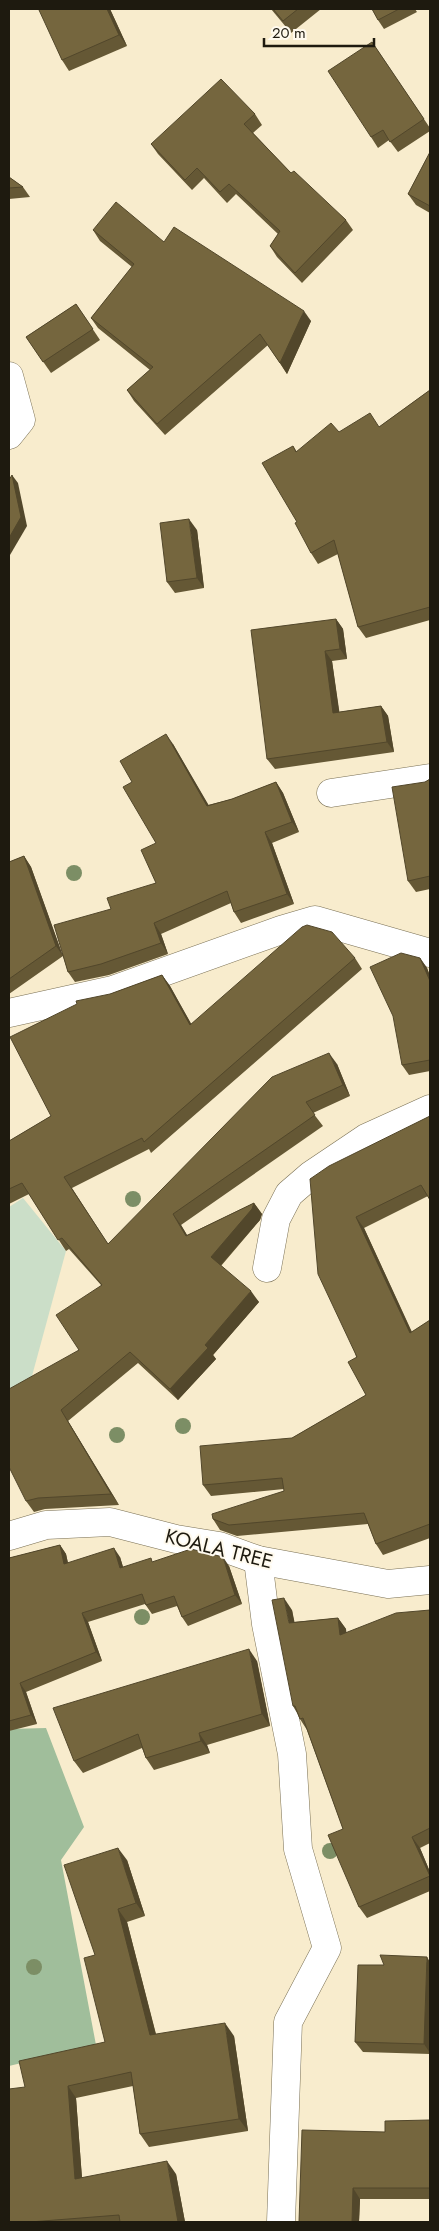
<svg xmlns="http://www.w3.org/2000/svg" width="439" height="2231" font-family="Jost,sans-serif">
  <rect width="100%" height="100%" fill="#f8eccd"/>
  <path fill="#cbdec8" d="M23,1198L66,1251L29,1387L9,1388V1207Z"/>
  <path fill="#a0be9b" d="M46,1728L84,1827L61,1860L96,2045L9,2066V1729Z"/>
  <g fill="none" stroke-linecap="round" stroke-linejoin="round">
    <defs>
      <g id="street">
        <path d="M9,376L21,420L9,435"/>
        <path d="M331,793L430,778"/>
        <path d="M9,1013L113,990L281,930L315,920L430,953"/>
        <path d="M267,1268L276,1219L289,1194L311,1175L366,1138L430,1109"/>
        <path d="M9,1536L46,1525L110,1522L176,1539L219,1546L258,1560L388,1584L430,1580"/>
        <path d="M258,1560L266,1624L292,1754L298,1849L327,1948L288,2022L281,2222"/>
      </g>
    </defs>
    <use href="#street" stroke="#7a7054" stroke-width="29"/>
    <use href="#street" stroke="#fff" stroke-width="28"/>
  </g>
  <g fill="#7c8e65">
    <circle cx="74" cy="873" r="8"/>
    <circle cx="133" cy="1199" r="8"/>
    <circle cx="183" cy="1426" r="8"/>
    <circle cx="117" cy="1435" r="8"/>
    <circle cx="142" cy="1617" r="8"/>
    <circle cx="330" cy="1851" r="8"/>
    <circle cx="34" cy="1967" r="8"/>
  </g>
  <g fill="#655835">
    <path d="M41,9H110L127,46L69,71L62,60Z"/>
    <path d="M271,9H321L291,33Z"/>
    <path d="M372,9H415L417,12L384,29L378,20Z"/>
    <path d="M372,42L430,128V131L398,152L389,140L378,148L371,137Z"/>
    <path d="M255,114L262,125L253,133L291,173L346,220L353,230L302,283L277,257L270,246L278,234L236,194L227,203L204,178L192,190L158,154L151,144Z"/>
    <path d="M430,152V213L416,205L408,194Z"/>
    <path d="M9,177L23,187L30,197L9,199Z"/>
    <path d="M93,230L164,242L311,321L287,374L268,345L165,435L134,401L127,390L150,370L98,328L91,318L132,267L100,241Z"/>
    <path d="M76,304L100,340L51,373L26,337Z"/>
    <path d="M430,390V620L366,638L358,627L338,554L318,564L311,553L297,522L293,446L297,452L339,432L379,427Z"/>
    <path d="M197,530L204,588L175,593L167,582Z"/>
    <path d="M336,619L343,629L347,659L332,661L339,712L381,706L388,716L394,752L275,769L267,759Z"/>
    <path d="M173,744L208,805L232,799L276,782L283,793L299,832L272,843L294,904L241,923L234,912L231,903L161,934L168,954L109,975L75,982L68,972L63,956L9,994V862L24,856L31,867L62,954L111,909L156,883V843L132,782Z"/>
    <path d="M430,779V889L416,892L408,881L425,782Z"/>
    <path d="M355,958L362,969L151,1153L149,1149L72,1188L108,1244L337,1064L350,1096L313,1113L323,1126L181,1225L187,1235L254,1203L262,1214L260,1220L221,1266L259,1302L213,1355L216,1359L178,1400L138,1363L68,1421L119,1505L45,1509L34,1512L26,1501L101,1285L69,1249L66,1251L29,1194L9,1204V1141L51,1116L110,994L162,975L170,986L191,1024Z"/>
    <path d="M420,958L427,968L430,976V1071L409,1075L402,1065Z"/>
    <path d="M430,1116L428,1196L364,1228L412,1332L430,1320V1538L383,1555L376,1544L368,1524L237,1536L220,1530L213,1519L284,1491V1489L211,1496L203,1485L292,1438L366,1395L310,1179Z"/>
    <path d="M60,1545L66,1554L68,1563L120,1557L123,1567L153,1562L229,1566L242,1604L188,1626L182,1617L177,1606L152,1614L145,1604L88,1622L102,1661L26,1692L37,1724L9,1731V1558Z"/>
    <path d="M292,1610L294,1622L338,1618L346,1629V1633L430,1610V1843L420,1848L430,1872V1891L367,1918L359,1907L343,1829L307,1730L300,1719L297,1713L293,1706Z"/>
    <path d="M257,1661L270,1726L207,1745L210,1753L154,1770L146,1758L142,1748L83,1773L74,1761Z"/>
    <path d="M127,1860L145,1916L127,1922L156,2034L234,2036L248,2131L149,2147L140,2134L133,2086L76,2098L82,2178L176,2174L185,2222H9L25,2087L105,2042L95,1955Z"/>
    <path d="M430,1962V2054L363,2052L355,2042L384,1965Z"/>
    <path d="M430,2120V2199H360L359,2222H299L385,2132Z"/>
  </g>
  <g fill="#52472b">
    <path d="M107,9H110L127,46L119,35Z"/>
    <path d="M304,311L311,321L287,374L280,363Z"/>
    <path d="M12,475L18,483L27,526L10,555L9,553V538Z"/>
    <path d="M189,519L197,530L204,588L197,578Z"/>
    <path d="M336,619L343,629L347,659L340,649Z"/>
    <path d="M325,651L332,661L341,723L333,713Z"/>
    <path d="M381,706L388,716L394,752L387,742Z"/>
    <path d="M166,734L173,744L215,816L207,806Z"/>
    <path d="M276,782L283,793L299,832L292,822Z"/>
    <path d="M265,832L272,843L294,904L287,894Z"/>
    <path d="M24,856L31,867L63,956L56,946Z"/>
    <path d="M154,923L161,934L168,954L161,943Z"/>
    <path d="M420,958L427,968L430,976V981Z"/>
    <path d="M162,975L170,986L198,1036L190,1025Z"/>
    <path d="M329,1053L337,1064L350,1096L343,1085Z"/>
    <path d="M254,1203L262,1214L260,1220L218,1268L211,1257Z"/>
    <path d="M173,1214L181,1225L194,1247L186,1236Z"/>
    <path d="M356,1217L364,1228L417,1344L410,1333Z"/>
    <path d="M251,1291L259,1302L213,1355L216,1359L178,1400L170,1389L205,1345Z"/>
    <path d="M61,1410L68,1421L119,1505L111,1494Z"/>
    <path d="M60,1545L66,1554L70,1573L64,1564Z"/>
    <path d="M114,1548L120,1557L126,1577L120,1568Z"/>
    <path d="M223,1557L229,1566L242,1604L235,1595Z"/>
    <path d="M284,1598L292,1610L297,1634L289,1623Z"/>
    <path d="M82,1613L88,1622L102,1661L96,1652Z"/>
    <path d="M338,1618L346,1629L348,1646L340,1635Z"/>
    <path d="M249,1649L257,1661L270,1726L262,1714Z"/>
    <path d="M20,1683L26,1692L37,1724L31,1715Z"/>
    <path d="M199,1733L207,1745L210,1753L201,1741Z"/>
    <path d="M412,1837L420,1848L430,1872V1878Z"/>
    <path d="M118,1848L127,1860L145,1916L136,1903Z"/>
    <path d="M118,1909L127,1922L159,2047L150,2035Z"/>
    <path d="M427,1957L430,1962V2053L424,2044Z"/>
    <path d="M225,2023L234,2036L248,2131L239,2119Z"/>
    <path d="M68,2086L76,2098L83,2192L75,2179Z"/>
    <path d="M167,2161L176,2174L185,2222H178Z"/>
    <path d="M353,2188L360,2199L359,2222H352Z"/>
  </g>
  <g fill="#75663e" stroke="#52472b">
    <path d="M41,9H107L119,35L62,60L39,10Z"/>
    <path d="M273,9H298L283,21Z"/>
    <path d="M372,9H399L378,20Z"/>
    <path d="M372,42L424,119L390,142L383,130L371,137L328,71Z"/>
    <path d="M221,79L255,114L244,124L291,173L294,171L346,220L295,273L270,246L280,231L229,184L220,192L197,168L185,180L151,144Z"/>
    <path d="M430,152V206L408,194Z"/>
    <path d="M9,177L23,187L9,188Z"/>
    <path d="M116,202L164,242L174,227L304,311L280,363L260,334L157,424L127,390L153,367L91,318L134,264L93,230Z"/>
    <path d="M76,304L93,329L43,362L26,337Z"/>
    <path d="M430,390V607L358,627L334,540L311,553L295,523L297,522L262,463L293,446L296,452L331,423L339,432L370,413L379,427Z"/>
    <path d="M12,475L21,517L9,538V480Z"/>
    <path d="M189,519L197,578L167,582L160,523Z"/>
    <path d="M336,619L340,649L325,651L333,713L381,706L387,742L267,759L251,630Z"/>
    <path d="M166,734L207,806L232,799L276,782L292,822L265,832L287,894L234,912L227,891L154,923L161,943L101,964L68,972L54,925L111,909L107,898L156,883L141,850L156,843L123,787L132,782L120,761Z"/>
    <path d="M430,779V876L408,881L392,787L425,782Z"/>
    <path d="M24,856L56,946L9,979V862Z"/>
    <path d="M307,925L332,932L355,958L144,1142L142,1138L64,1177L108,1244L272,1077L329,1053L343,1085L306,1102L315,1115L173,1214L186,1236L254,1203L252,1209L211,1257L251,1291L205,1345L208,1348L170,1389L130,1352L61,1410L111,1494L38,1498L26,1501L9,1467V1389L79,1350L56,1315L102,1285L62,1238L58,1240L22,1183L9,1189V1141L51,1116L10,1037L77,1004L76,1001L110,994L162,975L190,1025L302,927Z"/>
    <path d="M401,953L420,958L430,981V1060L402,1065L393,1016L370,967Z"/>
    <path d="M430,1116V1200L421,1185L356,1217L410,1333L430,1320V1524L376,1544L364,1513L229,1525L213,1519L212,1514L284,1491L282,1478L203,1485L200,1446L292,1438L366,1395L348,1362L357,1357L318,1274L310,1179L329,1166Z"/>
    <path d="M60,1545L64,1564L114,1548L120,1568L151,1558L152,1562L191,1549L223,1557L235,1595L182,1617L174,1596L146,1605L142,1594L82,1613L96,1652L20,1683L31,1715L9,1721V1558Z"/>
    <path d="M284,1598L289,1623L338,1618L340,1635L396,1613L430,1610V1828L412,1837L430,1876L359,1907L328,1835L343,1829L303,1718L300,1719L295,1706H293L272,1600Z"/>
    <path d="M249,1649L262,1714L199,1733L201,1741L146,1758L138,1734L74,1761L53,1708Z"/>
    <path d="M118,1848L136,1903L118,1909L150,2035L225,2023L239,2119L140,2134L131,2072L68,2086L75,2179L167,2161L178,2222H120L119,2215L30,2222H9V2089L25,2087L19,2061L105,2042L84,1958L95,1955L64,1865Z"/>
    <path d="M380,1955L427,1957L424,2044L355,2042L358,1965H384Z"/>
    <path d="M430,2120V2188H353L352,2222H299L302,2130L385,2132V2121Z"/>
  </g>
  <g text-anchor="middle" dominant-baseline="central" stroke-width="4" stroke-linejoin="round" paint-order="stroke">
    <g font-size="20" fill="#1e1a0f" stroke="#fffaee">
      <text transform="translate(219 1549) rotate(14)">KOALA TREE</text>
    </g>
  </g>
  <rect width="439" height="2231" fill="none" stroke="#1e1a0f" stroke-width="20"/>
  <path d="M264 38v8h110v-8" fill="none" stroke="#1e1a0f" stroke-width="2.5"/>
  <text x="272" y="38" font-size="15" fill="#1e1a0f" stroke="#fffaee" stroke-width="4" paint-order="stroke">20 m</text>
</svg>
